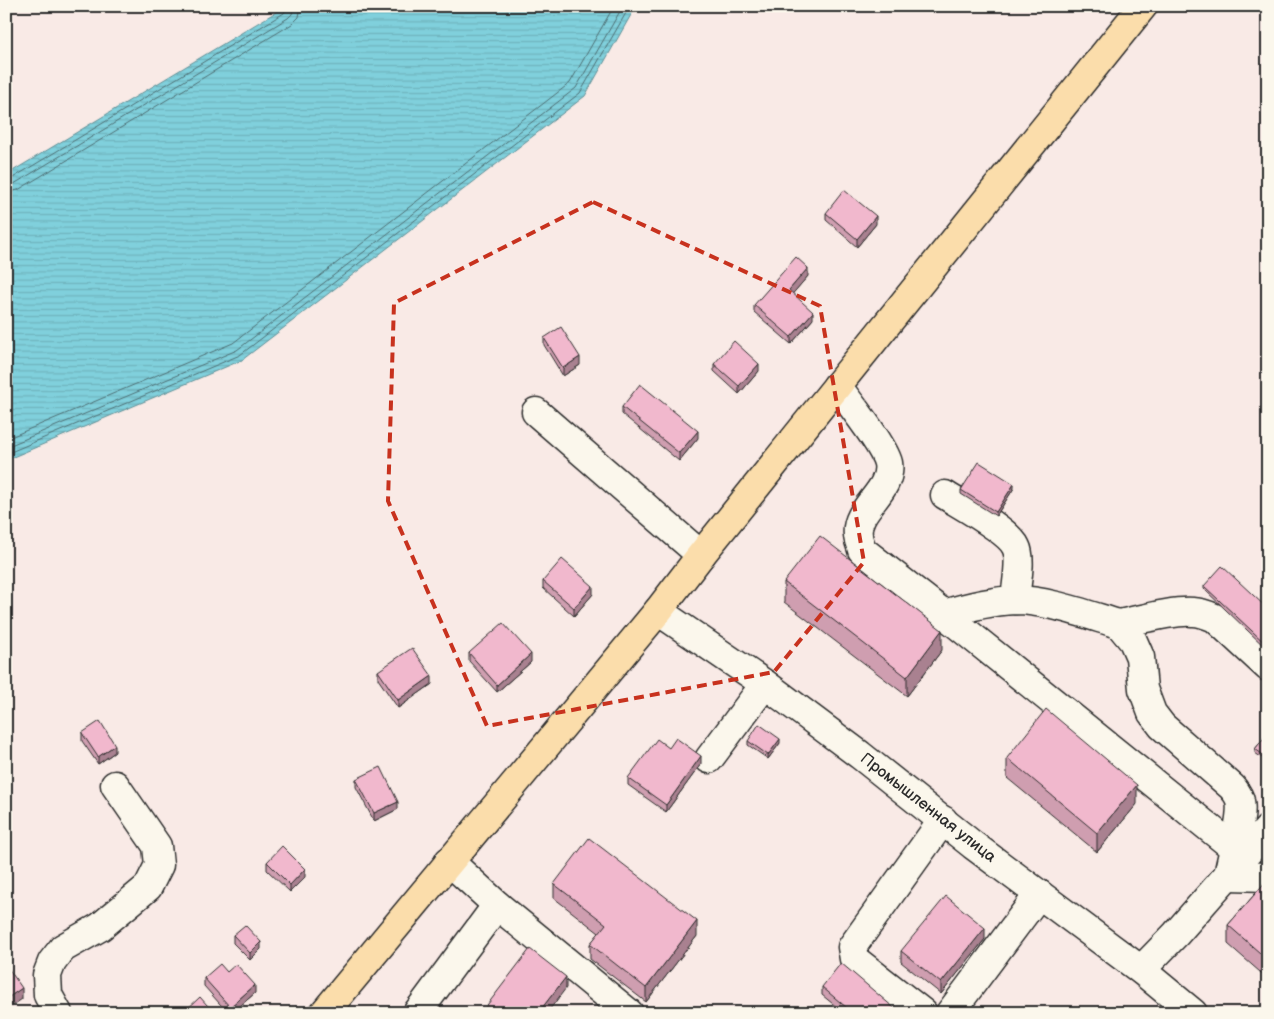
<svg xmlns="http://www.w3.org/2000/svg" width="1274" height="1019" font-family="'Balsamiq Sans',sans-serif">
  <defs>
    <pattern id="water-rules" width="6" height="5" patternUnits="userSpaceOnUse" patternTransform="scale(1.25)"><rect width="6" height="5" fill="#80d0dc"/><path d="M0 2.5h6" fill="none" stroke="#6fb3bd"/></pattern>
  </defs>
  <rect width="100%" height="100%" fill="#f9eae6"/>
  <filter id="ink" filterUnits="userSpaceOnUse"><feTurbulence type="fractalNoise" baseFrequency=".02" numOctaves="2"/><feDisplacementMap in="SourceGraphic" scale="10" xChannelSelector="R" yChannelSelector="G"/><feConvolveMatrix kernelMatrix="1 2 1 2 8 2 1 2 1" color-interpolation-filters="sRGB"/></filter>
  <g filter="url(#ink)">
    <path fill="url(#water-rules)" stroke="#5e8e95" d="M286,6H636L585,96L242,360L6,460V175Z"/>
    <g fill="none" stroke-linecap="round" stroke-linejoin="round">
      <g stroke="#4d6d72" stroke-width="1">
        <path d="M6,179H11L284,13L287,6"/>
        <path d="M6,186L14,184L288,18L292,14L294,6"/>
        <path d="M6,193L18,190L292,24L299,17L301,6"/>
        <path d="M6,439L233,343L570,83L614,6"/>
        <path d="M6,447L237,350L576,88L623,6"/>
        <path d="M6,454L240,355L580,93L630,6"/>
      </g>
      <defs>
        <g id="minor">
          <path d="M837,386C849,402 884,446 888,463C893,492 854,508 858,535C858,540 861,545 862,550L944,614C967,607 990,601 1015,600C1047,600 1088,615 1119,624"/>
          <path d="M536,412L701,555"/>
          <path d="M945,495C961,505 1009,531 1016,547C1022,559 1016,586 1015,600"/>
          <path d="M658,611L765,684L860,755L973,845L1141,970L1193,1013"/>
          <path d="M944,614L1233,847"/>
          <path d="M1268,667L1215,618C1208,615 1201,612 1193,612C1174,610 1139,620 1119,624L1133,641L1140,657L1143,689L1152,713L1162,726L1232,787C1235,791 1239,795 1240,801C1244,817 1231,857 1228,876L1268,877"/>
          <path d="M709,759L765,684"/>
          <path d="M449,861L497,905L629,1013"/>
          <path d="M1141,970L1176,934L1268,829"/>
          <path d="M58,1013L48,995L47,975L52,962L63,948L100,927L148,887L159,865L157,846L115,785"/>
          <path d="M417,1013L497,905"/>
          <path d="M923,1013L854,959L852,947L943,820"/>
          <path d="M950,1013L1039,894"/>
        </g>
        <path id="major" d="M324,1013L658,611L701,555L1143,6"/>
      </defs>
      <use href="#minor" stroke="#2b2b2b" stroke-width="31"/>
      <use href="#major" stroke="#2b2b2b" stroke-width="31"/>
      <use href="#minor" stroke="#fbf7ec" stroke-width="28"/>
      <use href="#major" stroke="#fbddab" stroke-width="28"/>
    </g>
    <g fill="#cf9eb0" stroke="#2b2b2b">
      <path d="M826,213L876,224L857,247L826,220Z"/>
      <path d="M808,276L792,294L813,319L791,344L754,312V305Z"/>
      <path d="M544,338L580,365L563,376L544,345Z"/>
      <path d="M714,364L759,371L739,394L714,371Z"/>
      <path d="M622,407L698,438L679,461L622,414Z"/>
      <path d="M1014,488L996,516L961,494V490Z"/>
      <path d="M543,581L593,594L574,616L543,588Z"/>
      <path d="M784,582L942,650L907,696L784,602Z"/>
      <path d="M1204,586L1268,609V650L1204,589Z"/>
      <path d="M469,653L531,662L497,692L469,661Z"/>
      <path d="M378,671L432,684L398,708L378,679Z"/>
      <path d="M82,733L115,752L98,764L82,741Z"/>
      <path d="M1268,733V762L1255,753V749Z"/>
      <path d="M748,741L780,743L768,759L748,745Z"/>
      <path d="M669,748L701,764L666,812L628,785V778Z"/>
      <path d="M1007,758L1137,804L1097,852L1007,778Z"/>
      <path d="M356,779L398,809L374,821L356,787Z"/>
      <path d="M267,862L305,877L290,892L267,870Z"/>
      <path d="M1268,879V979L1228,944V925Z"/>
      <path d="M554,884L697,936L646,1002L590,959V944L599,933L554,898Z"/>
      <path d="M233,935L261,949L250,960L233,943Z"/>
      <path d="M985,939L941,994L901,962V951Z"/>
      <path d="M227,972L255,993L232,1013H228L204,986V978Z"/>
      <path d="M822,987L900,1013H844L822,995Z"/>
    </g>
    <g fill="#a98190" stroke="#2b2b2b">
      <path d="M876,216V224L857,247V239Z"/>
      <path d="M808,268V276L789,298V290Z"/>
      <path d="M813,312V319L791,344V337Z"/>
      <path d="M580,357V365L563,376V368Z"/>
      <path d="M759,364V371L739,394V386Z"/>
      <path d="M698,431V438L679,461V453Z"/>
      <path d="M1014,484V488L996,516V512Z"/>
      <path d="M593,586V594L574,616V608Z"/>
      <path d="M942,630V650L907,696V677Z"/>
      <path d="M531,654V662L497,692V685Z"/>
      <path d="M432,676V684L398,708V700Z"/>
      <path d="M780,739V743L768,759V755Z"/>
      <path d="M115,745V752L98,764V757Z"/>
      <path d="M701,756V764L666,812V805Z"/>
      <path d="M1137,785V804L1097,852V833Z"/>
      <path d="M398,802V809L374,821V813Z"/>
      <path d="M305,869V877L290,892V885Z"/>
      <path d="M697,921V936L646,1002V988Z"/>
      <path d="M985,928V939L941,994V983Z"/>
      <path d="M261,942V949L250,960V953Z"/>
      <path d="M566,977V988L547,1013H538Z"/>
      <path d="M255,985V993L232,1013H230V1007Z"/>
      <path d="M22,988V999L6,1010V999Z"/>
    </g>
    <g fill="#f1b8cd" stroke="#2b2b2b">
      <path d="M844,190L876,216L857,239L826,213Z"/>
      <path d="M796,257L808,268L789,290L813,312L791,337L754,305Z"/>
      <path d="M561,327L580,357L563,368L544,338Z"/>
      <path d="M734,341L759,364L739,386L714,364Z"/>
      <path d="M640,384L698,431L679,453L622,407Z"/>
      <path d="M979,462L1014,484L996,512L961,490Z"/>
      <path d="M820,536L942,630L907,677L784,582Z"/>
      <path d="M562,559L593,586L574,608L543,581Z"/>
      <path d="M1222,566L1268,609V646L1204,586Z"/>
      <path d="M503,623L531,654L497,685L469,653Z"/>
      <path d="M412,648L432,676L398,700L378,671Z"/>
      <path d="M1046,709L1137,785L1097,833L1007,758Z"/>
      <path d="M100,721L115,745L98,757L82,733Z"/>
      <path d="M759,724L780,739L768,755L748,741Z"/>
      <path d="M1268,733V758L1255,749Z"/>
      <path d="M676,738L701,756L666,805L628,778L657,739L669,748Z"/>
      <path d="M381,767L398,802L374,813L356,779Z"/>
      <path d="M589,838L697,921L646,988L590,944L606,924L554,884Z"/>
      <path d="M282,846L305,869L290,885L267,862Z"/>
      <path d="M1268,879V960L1228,925Z"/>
      <path d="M946,896L985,928L941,983L901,951Z"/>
      <path d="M245,925L261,942L250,953L233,935Z"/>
      <path d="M530,949L566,977L538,1013H481Z"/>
      <path d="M841,963L900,1013H853L822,987Z"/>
      <path d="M220,964L227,972L236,964L255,985L230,1007L204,978Z"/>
      <path d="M6,965L22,988L6,999Z"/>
      <path d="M200,997L214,1013H183Z"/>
    </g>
  </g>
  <path fill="none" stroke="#c8321e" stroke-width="4" stroke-dasharray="10 6" stroke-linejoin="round" d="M593,202L820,306L864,562L774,672L487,726L388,501L394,303Z"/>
  <g text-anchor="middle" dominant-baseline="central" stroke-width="4.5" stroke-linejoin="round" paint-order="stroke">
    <g font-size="16" fill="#2b2b2b" stroke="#fbf7ec">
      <text transform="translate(928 808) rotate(38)">Промышленная улица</text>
    </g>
  </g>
  <rect width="1274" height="1019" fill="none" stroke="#fbf7ec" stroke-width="25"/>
  <rect x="12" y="12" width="1249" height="994" fill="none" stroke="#2b2b2b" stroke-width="2" filter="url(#ink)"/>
</svg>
